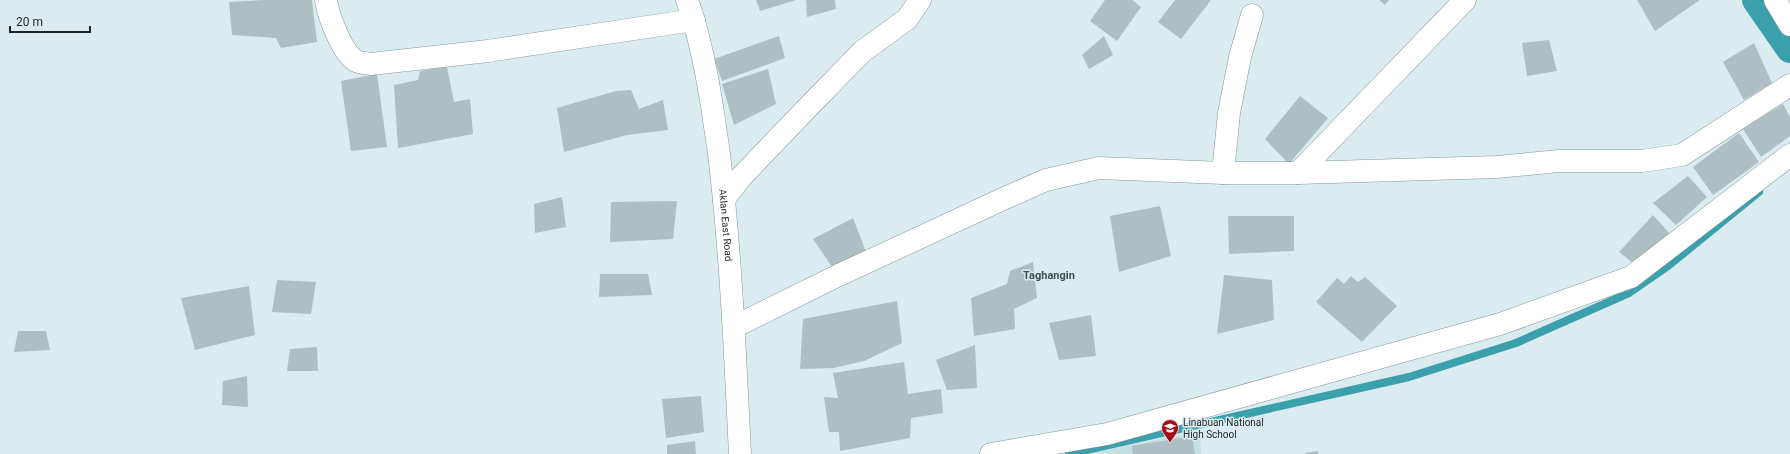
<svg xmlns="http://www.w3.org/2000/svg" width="1790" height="454" font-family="Roboto,sans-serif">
  <rect width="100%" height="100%" fill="#daecef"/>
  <path fill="#c5e0e4" d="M1200,432L1201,454H1078Z"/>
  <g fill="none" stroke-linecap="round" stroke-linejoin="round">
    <path stroke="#3ba0ac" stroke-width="8" d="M1069,454L1409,377L1516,343L1629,293L1668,266L1759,192"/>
    <path stroke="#3ba0ac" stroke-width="28" d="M1756,0L1790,49"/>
  </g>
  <g fill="#adbfc2">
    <path d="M265,0H312L317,42L281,48L276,38L232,35L229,2Z"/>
    <path d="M756,0H796L760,11Z"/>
    <path d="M806,0H835L836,9L807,17Z"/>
    <path d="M1105,0H1132L1141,7L1117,41L1090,21Z"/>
    <path d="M1175,0H1211L1181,39L1158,22Z"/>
    <path d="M1379,0H1389L1385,5Z"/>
    <path d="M1637,0H1700L1655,31Z"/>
    <path d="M779,36L785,58L722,81L714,59Z"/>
    <path d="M1104,36L1113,55L1089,69L1082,55Z"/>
    <path d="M1549,40L1557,71L1527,76L1522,43Z"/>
    <path d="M1754,43L1772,83L1744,100L1723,62Z"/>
    <path d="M447,67L454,102L470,99L473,134L398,148L394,85L418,80L420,71Z"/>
    <path d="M768,69L776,104L734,125L722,84Z"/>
    <path d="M377,74L387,147L351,151L341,81Z"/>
    <path d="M631,90L639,109L663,100L668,130L627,135L564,152L557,108L616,91Z"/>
    <path d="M1300,96L1328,118L1289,164L1265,139Z"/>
    <path d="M1783,104L1790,117V136L1761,157L1743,129Z"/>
    <path d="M1739,133L1759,162L1713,195L1693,167Z"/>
    <path d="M1688,176L1707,197L1676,225L1653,203Z"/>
    <path d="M562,197L566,227L535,233L534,204Z"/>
    <path d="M677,201L673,239L610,242L611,202Z"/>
    <path d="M1160,206L1171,256L1119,272L1110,216Z"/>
    <path d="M1653,215L1670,234L1634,264L1619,252Z"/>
    <path d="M1228,216H1294V251L1229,254Z"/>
    <path d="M853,218L868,257L835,271L813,239Z"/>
    <path d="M1033,262L1037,298L1014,309L1015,329L974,336L971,298L1007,284L1010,271Z"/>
    <path d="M600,274H648L652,295L599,297Z"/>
    <path d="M1224,275L1272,280L1274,320L1217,334Z"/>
    <path d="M1351,276L1358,282L1365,277L1397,306L1362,342L1316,302L1337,278L1344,284Z"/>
    <path d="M277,280L316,282L311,314L272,312Z"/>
    <path d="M249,286L255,335L195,350L181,298Z"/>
    <path d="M897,301L902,343L864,361L834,368L800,369L803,319Z"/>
    <path d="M1091,315L1096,356L1059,360L1049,323Z"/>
    <path d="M18,331H46L50,350L14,352Z"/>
    <path d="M975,345L977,388L947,390L936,360Z"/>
    <path d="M317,347L318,371H287L290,349Z"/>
    <path d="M904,362L908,394L941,389L943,413L911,418L910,438L840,451L839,432H829L824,397L838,398L833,373Z"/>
    <path d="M247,376L248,407L222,405L223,381Z"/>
    <path d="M701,396L704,432L666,438L662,399Z"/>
    <path d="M1192,436L1195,454H1133L1132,446Z"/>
    <path d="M695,441L696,454H667V445Z"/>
    <path d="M1318,451V454H1306L1305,453Z"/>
  </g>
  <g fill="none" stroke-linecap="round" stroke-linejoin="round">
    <defs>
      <g id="minor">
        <path d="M326,0C328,15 342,53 356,61C360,63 366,63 371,64L488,51L694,20"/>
        <path d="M1775,0L1790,25"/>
        <path d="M1223,173L1229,113L1240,57L1252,15"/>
        <path d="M1298,173L1465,0"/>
        <path d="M724,199L742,176L812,103L863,51L907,19L920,0"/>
        <path d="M734,327L839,275L1005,198L1046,180L1099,168L1223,173H1298L1497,167L1559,161H1642L1682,155L1790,85"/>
        <path d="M991,454L1107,434L1500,324L1631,277L1790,155"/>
      </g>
      <g id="major">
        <path id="s1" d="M687,0C704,47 712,104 719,154C731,254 735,354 740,454"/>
      </g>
    </defs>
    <use href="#minor" stroke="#86979a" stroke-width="23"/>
    <use href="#major" stroke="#86979a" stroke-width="23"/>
    <use href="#minor" stroke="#fff" stroke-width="22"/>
    <use href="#major" stroke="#fff" stroke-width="22"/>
  </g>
  <defs>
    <symbol id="school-pin" viewBox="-11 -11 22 30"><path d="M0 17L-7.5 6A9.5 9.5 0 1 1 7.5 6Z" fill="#a50d18" stroke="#daecef"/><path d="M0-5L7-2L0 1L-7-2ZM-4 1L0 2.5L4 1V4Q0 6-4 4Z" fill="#fff"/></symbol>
  </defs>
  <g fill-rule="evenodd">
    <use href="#school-pin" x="1160" y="418" width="20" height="27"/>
  </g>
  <g text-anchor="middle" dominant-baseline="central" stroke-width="3" stroke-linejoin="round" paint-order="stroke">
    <g font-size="10" fill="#1e2526" stroke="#daecef">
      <text stroke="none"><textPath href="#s1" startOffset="229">Aklan East Road</textPath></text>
    </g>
    <g font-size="10" fill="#1e2526" stroke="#daecef" text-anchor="start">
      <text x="1183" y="422">Linabuan National<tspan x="1183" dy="12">High School</tspan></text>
    </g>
    <g font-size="11" font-weight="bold" fill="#405052" stroke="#daecef">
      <text x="1049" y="275">Taghangin</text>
    </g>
  </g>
  <path d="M10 26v6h80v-6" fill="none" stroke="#1e2526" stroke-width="2"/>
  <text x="16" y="26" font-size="12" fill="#1e2526" stroke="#daecef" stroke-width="3" paint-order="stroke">20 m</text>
</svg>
